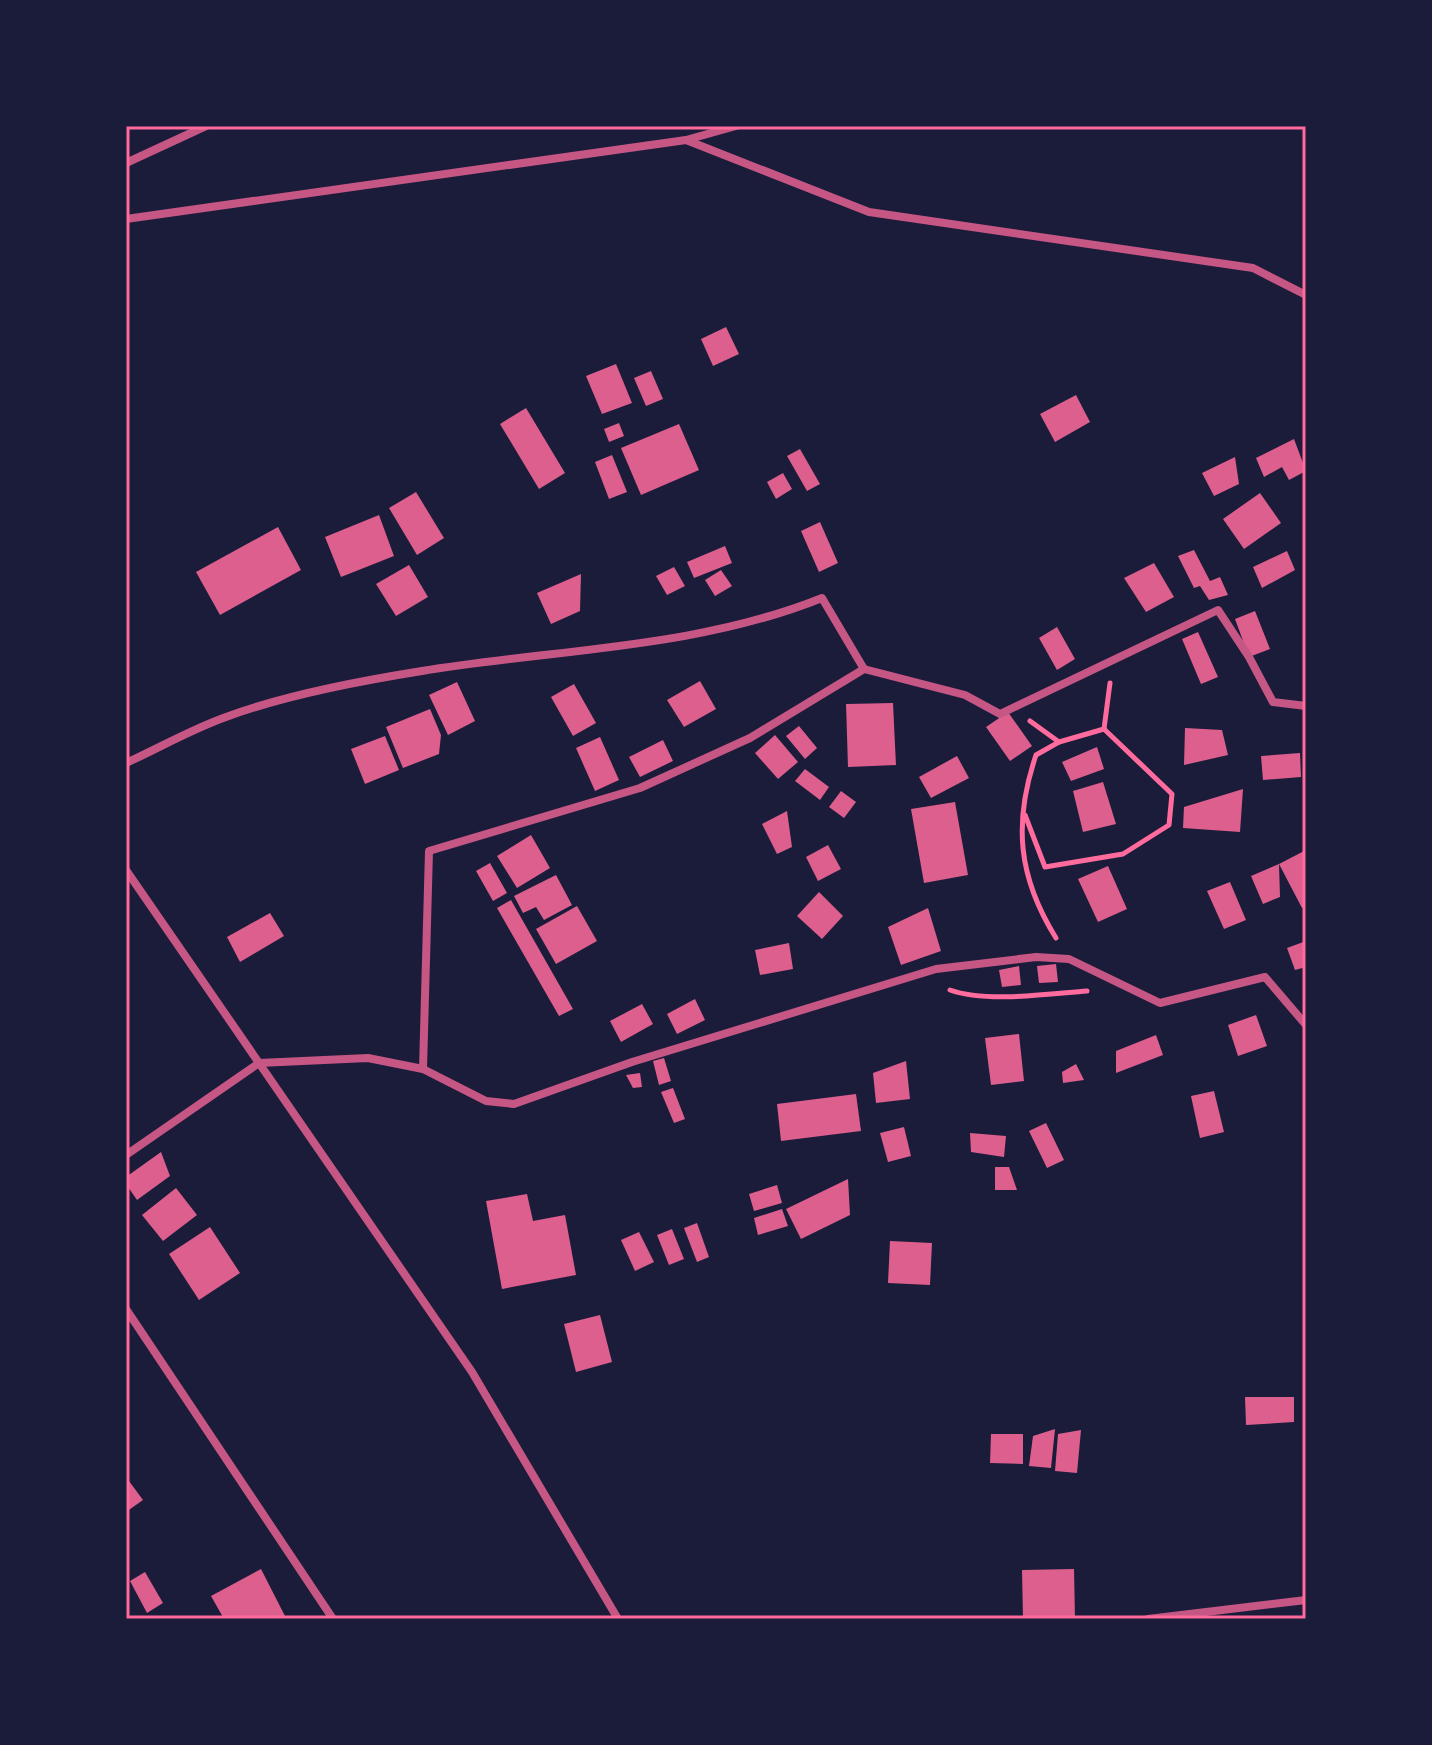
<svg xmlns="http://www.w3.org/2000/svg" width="1432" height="1745" font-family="'IBM Plex Sans',sans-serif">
  <rect width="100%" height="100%" fill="#1b1b3a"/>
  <g fill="#dd5f8e">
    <path d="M726,327L739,354L713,366L701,339Z"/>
    <path d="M616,364L632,403L602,414L586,376Z"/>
    <path d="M651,371L663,399L646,406L634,378Z"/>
    <path d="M1076,395L1090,422L1055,442L1040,414Z"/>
    <path d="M526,408L565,473L539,489L500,424Z"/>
    <path d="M619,423L624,436L609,442L604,429Z"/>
    <path d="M679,424L699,470L641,495L621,448Z"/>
    <path d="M1294,439L1306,471L1289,480L1282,467L1264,477L1256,458Z"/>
    <path d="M800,449L820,484L807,491L787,456Z"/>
    <path d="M612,455L627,492L609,499L595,462Z"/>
    <path d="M1235,457L1239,484L1214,496L1202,473Z"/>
    <path d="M783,473L792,489L776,499L767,482Z"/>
    <path d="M416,492L444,538L417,555L389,508Z"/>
    <path d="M1260,493L1281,523L1244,549L1223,519Z"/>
    <path d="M379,515L394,556L341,577L325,537Z"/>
    <path d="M820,522L838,563L819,572L801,531Z"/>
    <path d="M278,527L301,570L220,615L196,572Z"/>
    <path d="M725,546L732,563L694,578L687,562Z"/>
    <path d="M1194,550L1210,581L1220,577L1228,595L1209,600L1200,586L1194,588L1178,556Z"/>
    <path d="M1287,551L1295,570L1262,588L1253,567Z"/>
    <path d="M1154,563L1174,597L1146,612L1124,578Z"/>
    <path d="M409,565L428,597L396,616L376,584Z"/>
    <path d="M674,567L685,586L667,595L656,576Z"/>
    <path d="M721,570L732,586L715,596L705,580Z"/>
    <path d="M581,574L580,611L551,624L537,593Z"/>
    <path d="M1255,611L1270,649L1249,657L1235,619Z"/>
    <path d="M1057,627L1075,659L1057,670L1039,638Z"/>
    <path d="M1198,632L1218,677L1201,684L1182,639Z"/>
    <path d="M700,681L716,709L684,727L667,700Z"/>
    <path d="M457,682L475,721L448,735L429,695Z"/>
    <path d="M574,684L596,723L573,736L551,697Z"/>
    <path d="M893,703L896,765L848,767L846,704Z"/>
    <path d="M430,709L441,735L439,754L403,768L386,727Z"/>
    <path d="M1008,712L1032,746L1010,761L986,727Z"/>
    <path d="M799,726L817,748L805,759L786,736Z"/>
    <path d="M1185,728L1222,730L1228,755L1184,765Z"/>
    <path d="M775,735L798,762L778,779L755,753Z"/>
    <path d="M385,736L399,770L365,784L351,749Z"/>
    <path d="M600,737L619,780L595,791L576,748Z"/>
    <path d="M663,740L673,761L640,777L629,757Z"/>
    <path d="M1097,747L1104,769L1071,781L1062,762Z"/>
    <path d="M1300,753L1301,777L1263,780L1261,756Z"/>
    <path d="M957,756L969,778L931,798L919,777Z"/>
    <path d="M805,769L829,787L820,800L795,781Z"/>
    <path d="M1103,782L1116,824L1083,832L1073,791Z"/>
    <path d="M1243,789L1240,832L1183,828L1184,807Z"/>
    <path d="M841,791L856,802L844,818L829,807Z"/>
    <path d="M955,802L968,875L924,883L911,809Z"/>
    <path d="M787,811L792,847L777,854L762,824Z"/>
    <path d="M531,835L550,868L517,888L497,856Z"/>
    <path d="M828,845L841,869L818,881L806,857Z"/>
    <path d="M1306,850V906L1302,908L1279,864Z"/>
    <path d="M490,863L507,893L493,901L476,871Z"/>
    <path d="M1279,864L1280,897L1263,904L1251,876Z"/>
    <path d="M1108,866L1127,909L1098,922L1078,879Z"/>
    <path d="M556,875L572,905L544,920L536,907L523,913L514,896Z"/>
    <path d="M1230,882L1246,920L1224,929L1207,891Z"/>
    <path d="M819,892L843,916L822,939L797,916Z"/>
    <path d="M511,900L573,1009L559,1016L497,908Z"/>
    <path d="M577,906L597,941L556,964L536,929Z"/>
    <path d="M928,908L941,951L901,965L888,927Z"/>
    <path d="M270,913L284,936L240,962L227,937Z"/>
    <path d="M1306,941V967L1295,970L1287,948Z"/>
    <path d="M789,943L793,969L760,975L755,950Z"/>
    <path d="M1056,964L1058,982L1039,983L1037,966Z"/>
    <path d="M1019,966L1021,985L1002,987L999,970Z"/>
    <path d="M695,999L705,1020L677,1034L667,1014Z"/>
    <path d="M642,1004L653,1024L621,1042L610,1021Z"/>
    <path d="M1256,1015L1267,1046L1238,1056L1228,1025Z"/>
    <path d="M1019,1034L1024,1081L991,1085L985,1038Z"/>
    <path d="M1156,1035L1163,1055L1116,1073V1051Z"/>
    <path d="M664,1058L671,1081L659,1085L653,1061Z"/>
    <path d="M906,1061L910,1099L876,1103L873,1073Z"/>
    <path d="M1076,1064L1084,1080L1063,1083L1062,1072Z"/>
    <path d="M640,1073L642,1087L633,1088L626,1075Z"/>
    <path d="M673,1088L685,1119L674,1123L661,1092Z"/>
    <path d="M1214,1091L1224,1132L1200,1138L1191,1096Z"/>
    <path d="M856,1094L861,1131L781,1141L777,1104Z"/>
    <path d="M1046,1123L1064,1160L1047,1168L1029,1131Z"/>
    <path d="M904,1127L911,1156L888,1162L880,1133Z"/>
    <path d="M970,1133L1006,1136L1004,1157L971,1152Z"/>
    <path d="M161,1152L170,1176L137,1200L126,1184V1177Z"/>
    <path d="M995,1167H1009L1017,1190H995Z"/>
    <path d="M848,1179L850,1215L801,1239L786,1209Z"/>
    <path d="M777,1185L782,1203L754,1211L749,1194Z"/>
    <path d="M176,1188L197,1215L163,1241L142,1215Z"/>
    <path d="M527,1194L533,1221L565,1215L576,1275L502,1289L486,1201Z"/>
    <path d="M782,1209L788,1226L758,1235L754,1218Z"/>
    <path d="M697,1223L709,1257L697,1262L684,1228Z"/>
    <path d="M210,1227L240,1273L199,1300L169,1254Z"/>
    <path d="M672,1229L684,1259L669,1265L657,1235Z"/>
    <path d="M639,1232L654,1262L635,1271L621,1240Z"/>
    <path d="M890,1241L932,1243L930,1285L888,1283Z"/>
    <path d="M600,1315L612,1362L576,1372L564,1324Z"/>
    <path d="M1245,1397H1294V1422L1246,1425Z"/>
    <path d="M1055,1429L1051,1468L1029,1466L1033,1436Z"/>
    <path d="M1081,1430L1077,1473L1055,1471L1058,1434Z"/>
    <path d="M991,1434H1023V1464L990,1463Z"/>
    <path d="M126,1477L143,1500L126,1512Z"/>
    <path d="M261,1569L286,1618L224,1619L211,1596Z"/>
    <path d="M1074,1569L1075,1619H1023L1022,1570Z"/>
    <path d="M145,1572L163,1603L147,1613L130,1581Z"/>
  </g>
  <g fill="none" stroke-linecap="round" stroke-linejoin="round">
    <g stroke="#ff6b9d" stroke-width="5">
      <path d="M1030,721L1059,742L1036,755C1013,823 1018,877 1056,938"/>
      <path d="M1104,729L1110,683"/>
      <path d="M1025,815L1045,867L1123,854L1169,825L1172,794L1104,729L1059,742"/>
      <path d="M950,990C986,1003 1048,994 1087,991"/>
    </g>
    <g stroke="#c65784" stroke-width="8">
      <path d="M686,140L736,126"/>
      <path d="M126,163L206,126"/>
      <path d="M126,219L686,140L869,212L1253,268L1306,295"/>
      <path d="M126,763C159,748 192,729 226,717C285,695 359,681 422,671C555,649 695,649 822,598L864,669"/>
      <path d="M126,870L472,1372L618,1619"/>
      <path d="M423,1069L429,851L640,788L750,738L864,669L965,695L1000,714L1218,610L1249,657L1273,702L1306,706"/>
      <path d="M126,1155L259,1063L368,1058L423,1069L486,1101L514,1104L632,1062L936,969L1036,957L1069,959L1160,1003L1265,977L1306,1025"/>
      <path d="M126,1309L333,1619"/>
      <path d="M1148,1619L1306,1600"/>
    </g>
  </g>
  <rect width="1432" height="1745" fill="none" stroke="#1b1b3a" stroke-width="256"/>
  <rect x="128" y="128" width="1176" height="1489" fill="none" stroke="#ff6b9d" stroke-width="3"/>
</svg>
